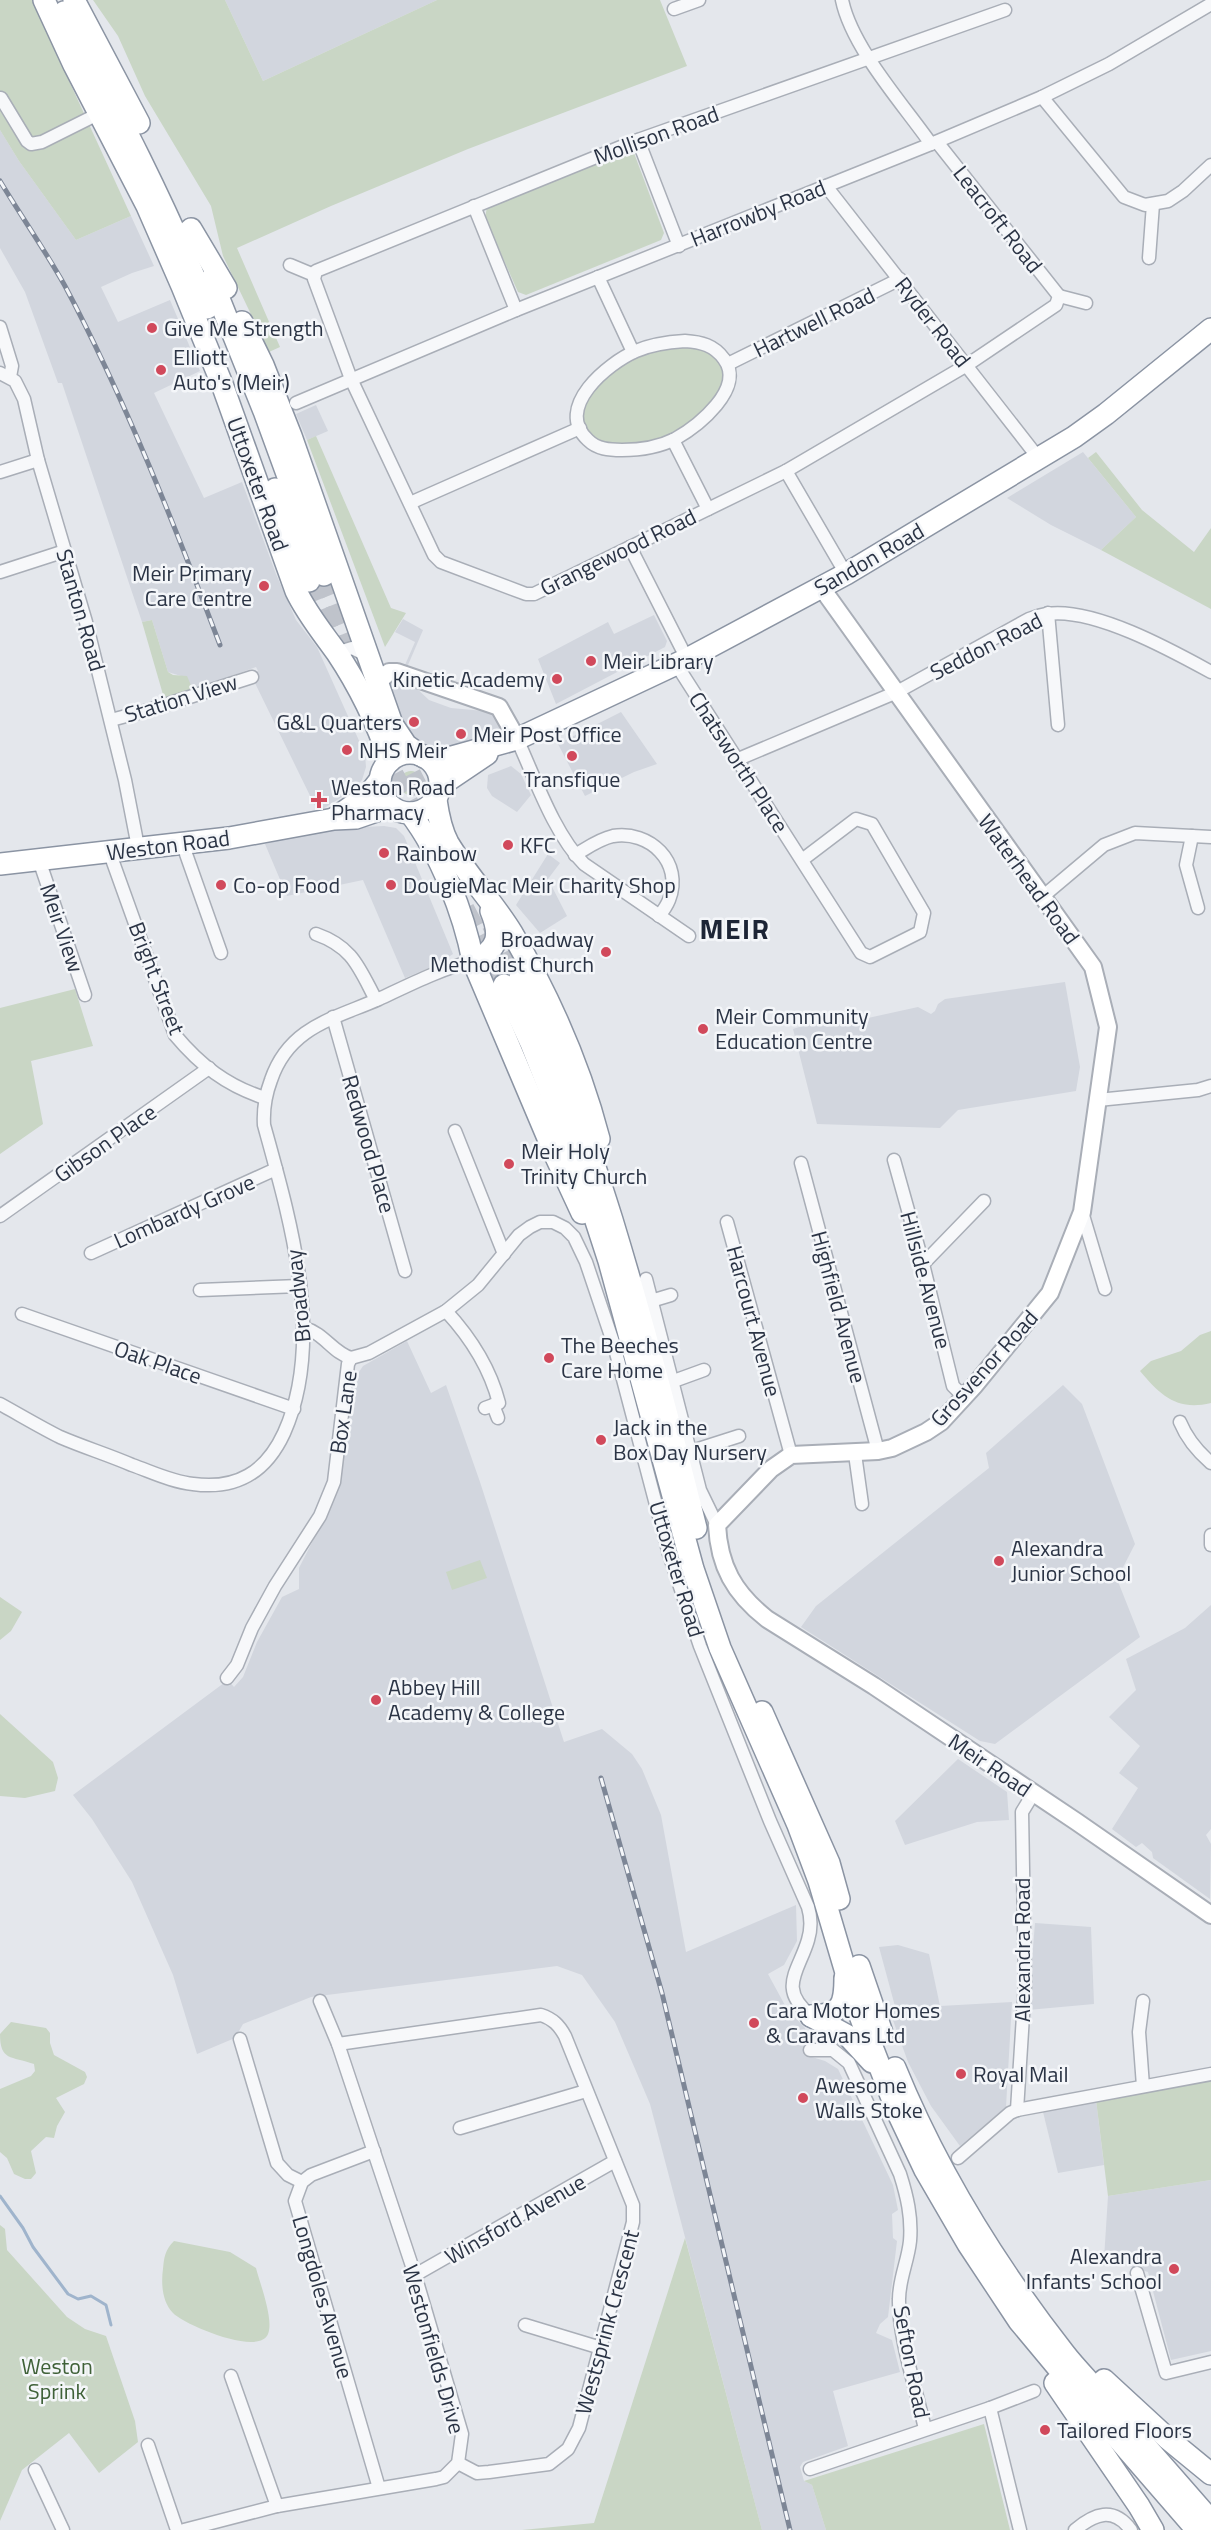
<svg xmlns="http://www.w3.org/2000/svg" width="1211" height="2530" font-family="'Titillium Web',sans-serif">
  <rect width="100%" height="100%" fill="#e4e7ec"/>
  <g fill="#d2d6de">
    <path d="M225,0H437L263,81Z"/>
    <path d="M0,130L19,161L76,240L131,216L154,266L132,273L101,287L118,322L170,300L200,371L154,393L204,498L242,482L276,574L296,620L317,647L365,754L366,767L362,780L353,790L318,812L252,677L251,674L258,671L256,667L193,690L181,676L168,672L152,620L142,622L62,383H58L25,292L0,248Z"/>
    <path d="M316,405L328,431L307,440L296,414Z"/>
    <path d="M1083,452L1136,517L1101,550L1051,525L1007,498Z"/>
    <path d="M654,615L667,641L665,647L556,704L538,659L608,622L614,634Z"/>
    <path d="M403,619L423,630L408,665H405L415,642L395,632Z"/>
    <path d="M399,679L414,686L429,700L451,708L495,712L501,720L499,729L478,739L430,753L419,749L401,725L389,684Z"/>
    <path d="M621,712L657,764L634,772L585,796L558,744Z"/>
    <path d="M511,766L521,774L531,795L517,812L492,796L487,788L488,775Z"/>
    <path d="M384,826L396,828L404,836L453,954L436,965L405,978L363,880L287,896L265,844L323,829Z"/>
    <path d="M548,854L560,863L548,879L567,916L540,933L516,905Z"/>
    <path d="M1065,982L1080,1067L1076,1091L958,1110L940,1128L817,1124L793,1029L818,1021L827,1027L918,1007L931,1014L935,1011L938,1004L945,999Z"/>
    <path d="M407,1341L431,1393L446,1385L480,1482L564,1742L602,1729L632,1754L642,1769L661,1815L686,1952L796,1905L797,1941L784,1965L768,1974L787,2009L805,2028L812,2057L825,2061L838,2069L893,2185L898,2210L892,2214L893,2238L897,2241L888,2317L880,2324L876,2333L892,2340L900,2372L833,2391L848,2446L803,2462L800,2467L804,2481L812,2485L826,2530H762L650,2104L615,2022L582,1975L557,1966L311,1997L243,2024L235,2038L197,2054L173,1975L132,1882L92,1819L73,1795L228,1680L234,1687L243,1677L257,1642L282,1597L299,1589V1568L334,1499L357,1375L363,1366Z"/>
    <path d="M1063,1385L1082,1404L1135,1544L1117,1579L1140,1637L995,1744L980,1741L801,1627L816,1606L989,1468L986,1453Z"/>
    <path d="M1211,1605V1829L1206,1835L1211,1844L1210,1899L1153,1858L1152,1852L1142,1843L1136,1847L1112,1829L1138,1788L1119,1773L1140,1746L1109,1717L1136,1690L1126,1659L1185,1628Z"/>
    <path d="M958,1759L1007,1792L1009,1820L977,1822L905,1845L895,1821Z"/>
    <path d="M1035,1923L1091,1927L1094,2004L1028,2010Z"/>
    <path d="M898,1945L929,1954L940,2006L1012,2002L1006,2107L960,2146L931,2106L908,2062L890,2012L896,2010L879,1947Z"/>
    <path d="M1096,2100L1104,2165L1058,2173L1043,2112Z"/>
    <path d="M1211,2180V2351L1171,2360L1148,2272L1104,2259L1108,2196Z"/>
  </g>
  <g fill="#c9d6c5">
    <path d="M0,0H32L131,216L76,240L19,161L0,130Z"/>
    <path d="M93,0H225L263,81L437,0H660L687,66L468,149L331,206L237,248L280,347L269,352L223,256L211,206L145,96L118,36Z"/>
    <path d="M625,151L634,153L664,233L661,240L526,295L518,292L485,218L487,207Z"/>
    <path d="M698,346C703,349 710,351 715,354C718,357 720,362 722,366C735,392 690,427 669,436C654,442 636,446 620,445C556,441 586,383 623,363C633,358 646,351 657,348C670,345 685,347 698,346Z"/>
    <path d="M316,436L391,608L406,613L385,647L307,440Z"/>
    <path d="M1096,452L1142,510L1194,552L1211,528V609L1101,550L1136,517L1088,458Z"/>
    <path d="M152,620L168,672L173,675L187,676L193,690L164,698L142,622Z"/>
    <circle cx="411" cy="783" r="12"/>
    <path d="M75,989L93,1046L31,1061L43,1124L0,1154V1008Z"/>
    <path d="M1211,1331V1403C1177,1411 1161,1396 1140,1371L1151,1361L1181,1351L1200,1335Z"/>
    <path d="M480,1560L487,1578L452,1590L446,1572Z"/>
    <path d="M0,1597L22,1612L11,1631L0,1640Z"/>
    <path d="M0,1714L53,1762L58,1778L55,1791L25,1798L0,1796Z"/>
    <path d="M11,2022L46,2028L50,2033V2043L54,2055L85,2072L87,2077L84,2084L56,2098L65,2112L57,2126L54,2138L46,2137L31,2151L36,2173L31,2179H25L14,2174L7,2158L0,2152V2089L31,2076L35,2071L34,2064C11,2056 0,2061 0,2034Z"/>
    <path d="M1211,2081V2180L1108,2196L1096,2100Z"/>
    <path d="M0,2225L5,2229L7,2250L67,2317L85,2329L106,2336L135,2421L138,2442L99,2473L69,2433L22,2470L0,2521Z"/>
    <path d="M685,2238L762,2530H522L594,2523Z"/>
    <path d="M174,2241L230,2252L256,2268C260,2284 274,2319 268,2334C259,2357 183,2324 173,2313C162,2302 161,2283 163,2269C164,2257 165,2250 174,2241Z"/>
    <path d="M984,2424L1010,2530H826L812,2485L804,2481Z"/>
  </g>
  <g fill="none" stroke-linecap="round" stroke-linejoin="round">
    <path stroke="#9fb4cc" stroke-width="3" d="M0,2196L23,2228L33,2247L68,2294L78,2299L91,2296L106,2305L111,2325"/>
    <g stroke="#bfc3cb" stroke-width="21" stroke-dasharray="21 10" stroke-linecap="butt">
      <path d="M324,575C358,662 394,747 439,828"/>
      <path d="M309,581L333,641"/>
      <path d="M379,747L421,828"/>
      <path d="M464,909L504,985"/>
      <path d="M492,924L520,978"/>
    </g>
    <defs>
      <g id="street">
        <path d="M842,0C852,48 903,104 931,144"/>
        <path d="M674,9L699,0"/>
        <path d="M1042,97L1124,197L1145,205L1168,201L1183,191L1211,165"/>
        <path d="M1,98L27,141L31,144L42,142L100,113"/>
        <path d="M638,140L679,246"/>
        <path d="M937,142L1059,296L1056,305L967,365L786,471L534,594H526L441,562L434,555L351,379L314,279L316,271L638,140L1005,10"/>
        <path d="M826,186L1040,460"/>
        <path d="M474,206L516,310"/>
        <path d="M1149,258L1153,204"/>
        <path d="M290,265L314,275"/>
        <path d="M598,277L633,352"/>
        <path d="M1059,296L1086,303"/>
        <path d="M0,327L12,366L10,377"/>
        <path d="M685,341C701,342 714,345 724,359C746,388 698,426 675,439C659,447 639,450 622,450C609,450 597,449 588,440C553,408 608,363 636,351C652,344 668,342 685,341Z"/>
        <path d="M728,364L900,279"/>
        <path d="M0,373L15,381L24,399L38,460L86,622L125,780L138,847"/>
        <path d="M296,403L516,310L931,144L1042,97L1109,64L1211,4"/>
        <path d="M673,440L708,509"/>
        <path d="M786,471L846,574"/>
        <path d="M0,472L38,460"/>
        <path d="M410,503L580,428"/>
        <path d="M630,547L687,659"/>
        <path d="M0,572L65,551"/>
        <path d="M1048,613L1058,725"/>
        <path d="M336,653L352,648L366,655"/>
        <path d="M676,664L861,953L870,957L920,932L924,913L872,824L856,819L802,860"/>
        <path d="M111,720L149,710L252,677"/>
        <path d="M517,739C535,778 554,834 584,864L689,936"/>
        <path d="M736,760L897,692L1029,619C1035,617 1041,615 1047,614C1093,607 1171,650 1211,672"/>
        <path d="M1192,836L1186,865L1198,908"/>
        <path d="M187,842L186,854L221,953"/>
        <path d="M109,851L175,1035C200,1065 227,1086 265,1098"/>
        <path d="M575,855C587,848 599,839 613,836C649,830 684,862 669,900C667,905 663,911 659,916"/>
        <path d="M39,860L85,995"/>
        <path d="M1041,898L1104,845L1135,833L1211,837"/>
        <path d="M316,934C353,947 359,968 376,1000"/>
        <path d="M333,1017L405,1271"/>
        <path d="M1098,1100L1198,1090L1211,1086"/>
        <path d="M455,1131L504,1254"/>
        <path d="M894,1160L923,1264L953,1386L964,1397"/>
        <path d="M801,1163L878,1451"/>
        <path d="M1082,1212L1105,1289"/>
        <path d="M0,1216L209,1068"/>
        <path d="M727,1222L791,1455"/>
        <path d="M91,1253L276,1169"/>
        <path d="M923,1264L984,1201"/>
        <path d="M646,1279L700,1490L717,1525"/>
        <path d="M200,1290L299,1286"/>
        <path d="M651,1301L671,1295"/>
        <path d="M446,1311C470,1337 490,1368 499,1403L485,1408"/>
        <path d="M22,1314L294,1409"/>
        <path d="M304,1328C324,1333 333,1353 351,1358"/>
        <path d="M351,1358L369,1353L446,1311L478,1285L519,1235L530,1227L540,1222H553L565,1228L574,1237L586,1262L614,1345L669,1554L700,1646L770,1821L808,1907C811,1917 811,1930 808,1940C799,1971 777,1988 811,2016"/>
        <path d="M671,1382L704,1370"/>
        <path d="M0,1404C20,1415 40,1427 60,1437C83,1447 109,1455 132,1465C152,1472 172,1482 193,1484C237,1490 266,1472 284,1433C326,1340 290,1219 264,1125C263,1108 265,1096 271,1080C289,1027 333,1019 379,999C409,985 440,969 473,961"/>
        <path d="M493,1405L498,1418"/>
        <path d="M1180,1422C1187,1439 1197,1451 1211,1463"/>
        <path d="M689,1452L739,1436"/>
        <path d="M855,1454L862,1504"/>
        <path d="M1211,1535V1545"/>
        <path d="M227,1678L237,1665L252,1628L275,1586L320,1516L334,1482L348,1364L351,1358"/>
        <path d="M240,2039L277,2163L288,2175L302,2182"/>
        <path d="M338,2044L541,2015C553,2019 559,2025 565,2036L633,2205V2222L579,2428L568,2449L549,2464L489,2472L477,2473L458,2463"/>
        <path d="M810,2050H833L849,2063L900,2174C907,2196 912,2217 910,2241C908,2261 899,2279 899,2299C898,2336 917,2392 925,2429"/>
        <path d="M1143,2086L1139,2032L1143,2001"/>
        <path d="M1017,2110L1025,1984L1022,1812L1033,1794"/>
        <path d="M460,2128L586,2091"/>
        <path d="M374,2151L311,2175L302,2182L295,2201L379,2488"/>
        <path d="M958,2158L1010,2113L1017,2110L1211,2074"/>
        <path d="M1137,2273L1166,2373L1211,2362"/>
        <path d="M415,2275L615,2161"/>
        <path d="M525,2325L601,2348"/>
        <path d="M231,2376L277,2506"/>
        <path d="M990,2408L1020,2530"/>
        <path d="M148,2445L177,2530"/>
        <path d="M810,2469L990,2408L1034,2391"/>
        <path d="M35,2470L63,2530"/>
        <path d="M184,2530L277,2506L436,2479L444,2477L458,2463L462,2434L415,2275L338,2044L320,2001"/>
        <path d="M1075,2530C1094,2514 1113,2506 1131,2530"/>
      </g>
      <g id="secondary">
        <path d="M821,587L1093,967L1108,1027L1082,1212L1050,1293L975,1385L941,1422L926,1432L892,1448L878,1451L791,1455L771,1469L717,1525C719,1566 734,1593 767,1619L874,1686L1077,1822L1211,1915"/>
        <path d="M376,684L389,672H397L499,707L517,739"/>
      </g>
      <g id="highway">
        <path d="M44,0L74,65L147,206L182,286L222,384L296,591C307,614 322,632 337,653C359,686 377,723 390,761"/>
        <path d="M74,0L139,123"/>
        <path d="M64,12C116,110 166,205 207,308"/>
        <path d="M191,229L226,288"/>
        <path d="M211,279L264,411L324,575"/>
        <path d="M242,322L263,365L291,436L392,724L406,745L420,755"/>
        <path d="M275,489L309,581"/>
        <circle cx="410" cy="783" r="30"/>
        <path d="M424,757L439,760L448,758L517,739L687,659L846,574L1074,437L1106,414L1211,329"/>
        <path d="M441,785L487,754"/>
        <path d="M436,800C438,814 441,830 448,843C467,875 493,902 512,933C550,998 580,1066 599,1139"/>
        <path d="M410,813C440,852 464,914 473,961L556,1157L582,1213"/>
        <path d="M335,818L369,794L380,780"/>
        <path d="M0,864L229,838L334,819L356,818L391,806"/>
        <path d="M473,961C499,950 501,935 491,911"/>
        <path d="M520,978C558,1056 586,1137 612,1220C643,1322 670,1424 696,1528"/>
        <path d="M504,985L531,1043L570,1141L609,1261L693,1569L720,1648L798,1825L819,1881L855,2003L897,2111L925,2170L968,2244L1019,2321L1094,2411L1197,2530"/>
        <path d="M762,1712L829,1863L839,1899"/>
        <path d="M859,1966L882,2033"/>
        <path d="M811,2016L848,2036L872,2062"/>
        <path d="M811,2016C841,2015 845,2006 845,1978"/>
        <path d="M895,2068C937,2171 996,2266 1064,2353C1077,2370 1093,2385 1106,2401C1141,2441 1176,2481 1211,2521"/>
        <path d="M1104,2380L1167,2438L1211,2474"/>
        <path d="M1055,2383L1139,2506L1153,2530"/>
      </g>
    </defs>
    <use href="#street" stroke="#a9aeb7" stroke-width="15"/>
    <use href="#secondary" stroke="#a9aeb7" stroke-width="20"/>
    <use href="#highway" stroke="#8b94a3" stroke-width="24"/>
    <use href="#street" stroke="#f7f8fa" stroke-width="12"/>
    <use href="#secondary" stroke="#fff" stroke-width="16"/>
    <use href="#highway" stroke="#fff" stroke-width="21"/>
    <defs>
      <g id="rail">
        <path d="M0,181C21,216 45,250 65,286C126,401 174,524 220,645"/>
        <path d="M601,1778L662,1993L790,2530"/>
      </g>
    </defs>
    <use href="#rail" stroke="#7d8696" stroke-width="5"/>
    <use href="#rail" stroke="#f4f6f9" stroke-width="3" stroke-dasharray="9" stroke-linecap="butt"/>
  </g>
  <g fill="#d1495b" stroke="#f4f6f9" stroke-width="2">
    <circle cx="152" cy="328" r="6"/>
    <circle cx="161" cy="370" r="6"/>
    <circle cx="264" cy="586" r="6"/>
    <circle cx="591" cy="661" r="6"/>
    <circle cx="557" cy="679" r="6"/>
    <circle cx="414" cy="722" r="6"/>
    <circle cx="461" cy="734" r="6"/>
    <circle cx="347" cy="750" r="6"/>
    <circle cx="572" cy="756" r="6"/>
    <path d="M316 791h6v6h6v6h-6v6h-6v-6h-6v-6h6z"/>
    <circle cx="508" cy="845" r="6"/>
    <circle cx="384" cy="853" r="6"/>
    <circle cx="221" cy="885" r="6"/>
    <circle cx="391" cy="885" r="6"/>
    <circle cx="606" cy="952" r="6"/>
    <circle cx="703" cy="1029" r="6"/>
    <circle cx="509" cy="1164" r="6"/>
    <circle cx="549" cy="1358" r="6"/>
    <circle cx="601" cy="1440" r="6"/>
    <circle cx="999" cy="1561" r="6"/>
    <circle cx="376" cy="1700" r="6"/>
    <circle cx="754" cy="2023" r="6"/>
    <circle cx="961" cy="2074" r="6"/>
    <circle cx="803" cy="2098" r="6"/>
    <circle cx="1174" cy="2269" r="6"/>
    <circle cx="1045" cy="2430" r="6"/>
  </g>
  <g text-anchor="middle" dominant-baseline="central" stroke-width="5" stroke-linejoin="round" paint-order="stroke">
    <g font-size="22" fill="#2b3445" stroke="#f4f6f9">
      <text transform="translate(656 135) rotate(-20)">Mollison Road</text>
      <text transform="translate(758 213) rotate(-22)">Harrowby Road</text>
      <text transform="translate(998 219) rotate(52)">Leacroft Road</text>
      <text transform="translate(814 322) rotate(-26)">Hartwell Road</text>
      <text transform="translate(933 322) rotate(52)">Ryder Road</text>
      <text transform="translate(258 484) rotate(70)">Uttoxeter Road</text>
      <text transform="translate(618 552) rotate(-26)">Grangewood Road</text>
      <text transform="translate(869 559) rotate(-30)">Sandon Road</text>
      <text transform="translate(81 610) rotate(74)">Stanton Road</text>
      <text transform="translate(986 646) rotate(-27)">Seddon Road</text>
      <text transform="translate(181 698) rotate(-17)">Station View</text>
      <text transform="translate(739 762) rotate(57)">Chatsworth Place</text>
      <text transform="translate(168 845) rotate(-7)">Weston Road</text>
      <text transform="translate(1029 879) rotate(54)">Waterhead Road</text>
      <text transform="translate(62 928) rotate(71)">Meir View</text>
      <text transform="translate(157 978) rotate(69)">Bright Street</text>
      <text transform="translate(105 1143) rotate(-35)">Gibson Place</text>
      <text transform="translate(369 1144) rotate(74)">Redwood Place</text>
      <text transform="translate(184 1211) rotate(-24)">Lombardy Grove</text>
      <text transform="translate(926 1280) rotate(75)">Hillside Avenue</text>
      <text transform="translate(298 1296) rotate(-96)">Broadway</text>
      <text transform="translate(839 1307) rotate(75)">Highfield Avenue</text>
      <text transform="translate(754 1321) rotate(75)">Harcourt Avenue</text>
      <text transform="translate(158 1362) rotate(19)">Oak Place</text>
      <text transform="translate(984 1368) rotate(-48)">Grosvenor Road</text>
      <text transform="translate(343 1412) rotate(-82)">Box Lane</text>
      <text transform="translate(677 1569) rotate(73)">Uttoxeter Road</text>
      <text transform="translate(990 1765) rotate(34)">Meir Road</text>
      <text transform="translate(1022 1950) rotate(-90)">Alexandra Road</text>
      <text transform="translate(515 2219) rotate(-30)">Winsford Avenue</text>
      <text transform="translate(323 2297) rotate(74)">Longdoles Avenue</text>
      <text transform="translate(607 2322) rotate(-75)">Westsprink Crescent</text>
      <text transform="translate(434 2349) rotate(74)">Westonfields Drive</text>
      <text transform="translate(912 2362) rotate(79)">Sefton Road</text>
    </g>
    <g font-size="22" fill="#2b3445" stroke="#f4f6f9" text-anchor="start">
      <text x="164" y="328">Give Me Strength</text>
      <text x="173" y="357">Elliott<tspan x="173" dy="25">Auto's (Meir)</tspan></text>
      <text x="252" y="573" text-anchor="end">Meir Primary<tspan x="252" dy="25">Care Centre</tspan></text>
      <text x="603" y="661">Meir Library</text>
      <text x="545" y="679" text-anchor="end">Kinetic Academy</text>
      <text x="402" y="722" text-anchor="end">G&amp;L Quarters</text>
      <text x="473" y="734">Meir Post Office</text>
      <text x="359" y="750">NHS Meir</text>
      <text x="572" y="779" text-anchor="middle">Transfique</text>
      <text x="331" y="787">Weston Road<tspan x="331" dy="25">Pharmacy</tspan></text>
      <text x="520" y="845">KFC</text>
      <text x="396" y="853">Rainbow</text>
      <text x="233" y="885">Co-op Food</text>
      <text x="403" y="885">DougieMac Meir Charity Shop</text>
      <text x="594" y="939" text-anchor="end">Broadway<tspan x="594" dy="25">Methodist Church</tspan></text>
      <text x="715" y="1016">Meir Community<tspan x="715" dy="25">Education Centre</tspan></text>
      <text x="521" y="1151">Meir Holy<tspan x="521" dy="25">Trinity Church</tspan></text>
      <text x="561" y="1345">The Beeches<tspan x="561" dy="25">Care Home</tspan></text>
      <text x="613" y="1427">Jack in the<tspan x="613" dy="25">Box Day Nursery</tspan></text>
      <text x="1011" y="1548">Alexandra<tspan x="1011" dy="25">Junior School</tspan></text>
      <text x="388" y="1687">Abbey Hill<tspan x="388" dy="25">Academy &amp; College</tspan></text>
      <text x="766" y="2010">Cara Motor Homes<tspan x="766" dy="25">&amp; Caravans Ltd</tspan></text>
      <text x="973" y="2074">Royal Mail</text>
      <text x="815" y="2085">Awesome<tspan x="815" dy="25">Walls Stoke</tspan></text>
      <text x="1162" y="2256" text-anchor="end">Alexandra<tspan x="1162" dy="25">Infants' School</tspan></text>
      <text x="1057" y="2430">Tailored Floors</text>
    </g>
    <g font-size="22" fill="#3f6138" stroke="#f4f6f9">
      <text x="57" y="2366">Weston<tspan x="57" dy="25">Sprink</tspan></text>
    </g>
    <g font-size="28" font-weight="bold" letter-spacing="1.5" fill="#1d2536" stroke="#f4f6f9">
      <text x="735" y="928">MEIR</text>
    </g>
  </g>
</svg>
